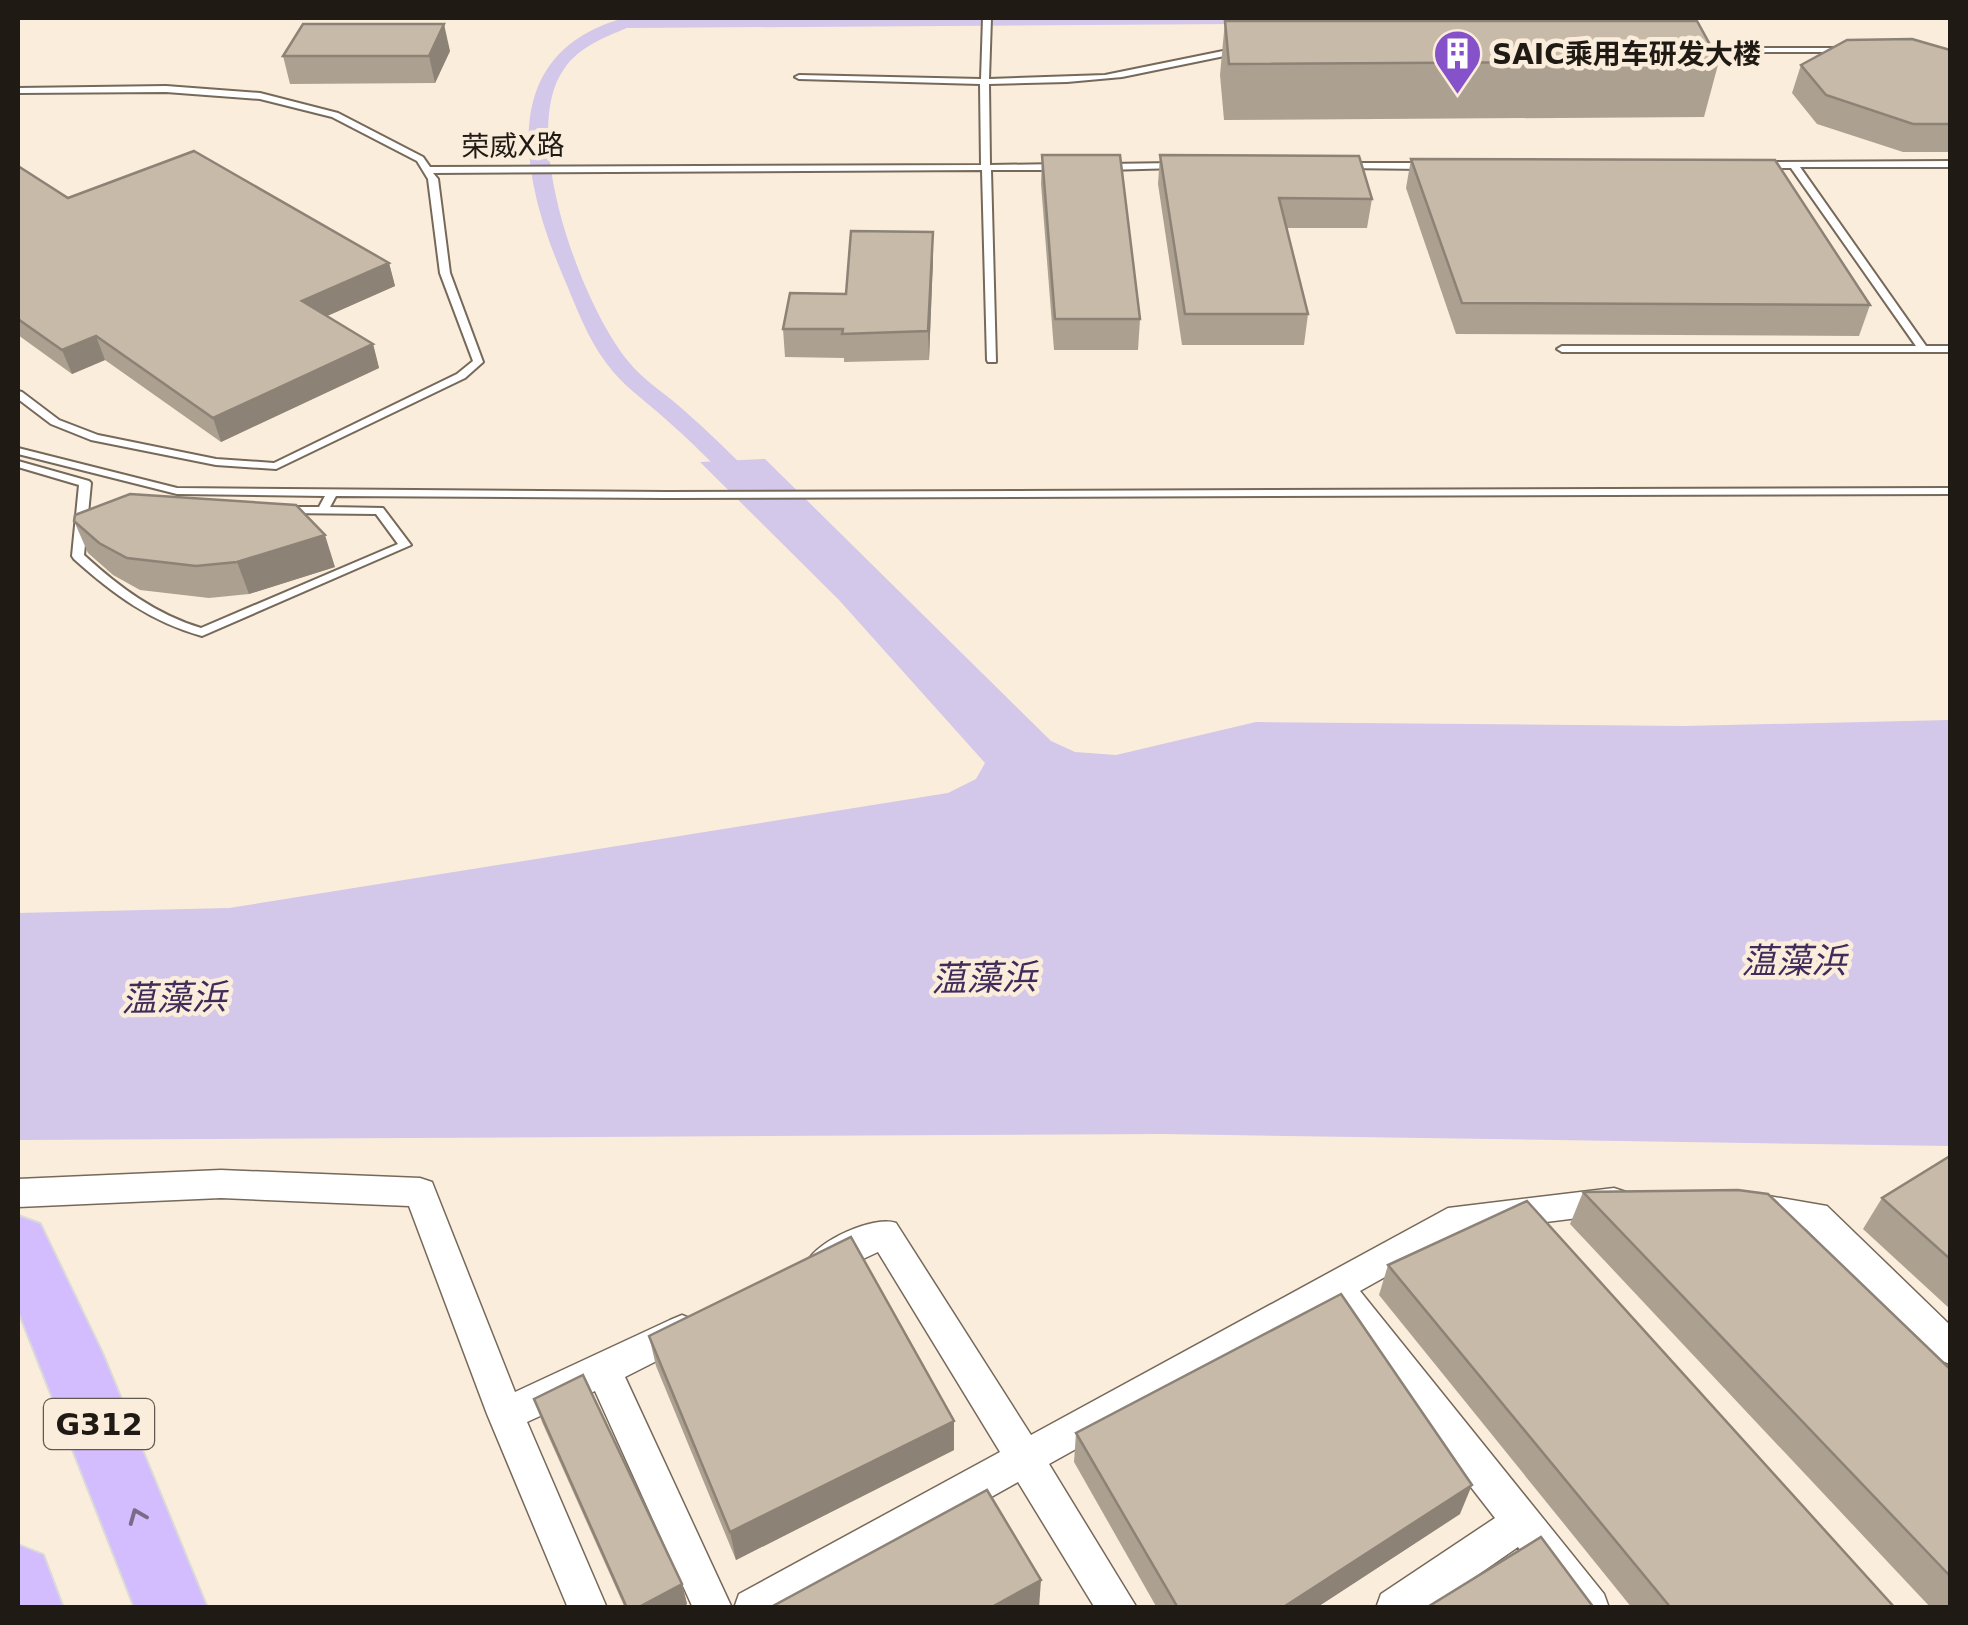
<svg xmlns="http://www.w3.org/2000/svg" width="1968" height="1625" font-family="'DejaVu Sans','Noto Sans SC',sans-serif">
  <rect width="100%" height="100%" fill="#fbeddb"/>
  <path fill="#d3c7ea" d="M765,459L1051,741L1075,752L1116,755L1256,722L1684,726L1950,720V1146L1163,1134L18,1140V913L229,908L948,793L976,779L985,763L839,600L700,462Z"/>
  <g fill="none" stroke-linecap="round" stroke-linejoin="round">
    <path fill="#d3c7ea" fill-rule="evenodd" d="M624,18H1412L1403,23L627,28C603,38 579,47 564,69C518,133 582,306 628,361C642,379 662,391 679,406C708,431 735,458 762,485L765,490L753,497L744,495C717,468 691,441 662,416C643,399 622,385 607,364C587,338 576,306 563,276C522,180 494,54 624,18Z"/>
    <defs>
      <g id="lane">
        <path d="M983,18H991L989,79L1105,75L1223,51L1240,50L1244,52L1122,77L1067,82L989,84L990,165L1060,164L1064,167L1060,170H991L996,362H988L987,360L982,170L433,173L438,179L450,273L483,362L465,378L276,469L216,465L91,440L51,424L18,399V391L22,392L59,420L98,435L216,459L274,463L457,374L473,361L440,273L428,179L417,161L332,117L260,99L166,92L18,93V88L166,86L260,93L338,113L423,157L430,167L981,165L980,84L799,79L795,77L799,75L981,79Z"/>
        <path d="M1696,48H1845L1849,50L1845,52H1693L1692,50Z"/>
        <path d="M1950,161V167H1800L1926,346H1950V352H1562L1557,349L1562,346H1916L1791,168H1761L1757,165L1761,162Z"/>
        <path d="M1175,163L1178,164V168L1106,170L1102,167L1106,164Z"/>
        <path d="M1346,163H1425L1429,166L1425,169L1343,168L1342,166Z"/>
        <path d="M18,448L177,488L666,492L1950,488V494L666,498L336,496L330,507L383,508L411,545L202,636C151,622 113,594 74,559L72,556L79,485L18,467V461L89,481L91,483L84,555C119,587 155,614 201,628L398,544L376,514L284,513L278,510L284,507H319L325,496L177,494L18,454Z"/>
      </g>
      <g id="street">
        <path d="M221,1170L420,1178L432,1182L515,1392L670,1320L682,1315L694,1320L700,1331L694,1342L625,1377L732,1608H693L595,1391L527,1422L607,1608H568L487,1414L409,1206L221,1198L18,1207V1179Z"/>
        <path d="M1614,1188L1626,1192L1631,1202L1626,1212L1465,1232L1360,1291L1604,1594L1609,1608H1565L1518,1547L1430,1608H1376L1381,1594L1495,1518L1331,1307L1049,1464L1137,1608H1095L1018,1482L793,1608H734L739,1594L1000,1452L878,1252L824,1277L812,1273L807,1262C817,1241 874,1215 896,1223L1031,1435L1448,1208Z"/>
        <path d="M1751,1193L1827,1206L1950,1325V1364L1937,1359L1806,1229L1739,1217L1734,1207L1739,1197Z"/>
      </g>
      <g id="highway">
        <path d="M18,1216L40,1224L102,1353L207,1608H135L18,1309Z"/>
        <path d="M18,1545L43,1555L63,1608H18Z"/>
      </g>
    </defs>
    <use href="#lane" stroke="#76695a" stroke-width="4"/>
    <use href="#street" stroke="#76695a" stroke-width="3"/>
    <use href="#highway" stroke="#dbdad9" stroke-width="4"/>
    <use href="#lane" fill="#fff" fill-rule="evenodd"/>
    <use href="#street" fill="#fff" fill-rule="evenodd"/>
    <use href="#highway" fill="#d4bdfe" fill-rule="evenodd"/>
  </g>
  <g fill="#aca091">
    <path d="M1225,21L1719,61L1704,117L1224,120L1220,75Z"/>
    <path d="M1950,50V152H1903L1817,124L1792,93L1801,65Z"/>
    <path d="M450,51L435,83L290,84L283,56Z"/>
    <path d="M1042,155L1140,319L1138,350H1054L1041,184Z"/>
    <path d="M1160,155L1372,199L1367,228H1286L1308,314L1304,345H1182L1158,184Z"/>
    <path d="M1411,159L1870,305L1859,336L1456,334L1406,188Z"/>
    <path d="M18,166L68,198L389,263L395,286L327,316L373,344L379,368L221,442L105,360L72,374L18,335Z"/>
    <path d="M933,232V259L929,360L844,362V358L785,357L783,329L846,294Z"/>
    <path d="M74,521L335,567L249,594L209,598L140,590L113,575L88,553Z"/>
    <path d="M1950,1156V1309L1863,1229L1882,1198Z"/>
    <path d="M1583,1192L1950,1369V1608H1931L1570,1224Z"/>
    <path d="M1388,1265L1895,1608H1632L1379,1295Z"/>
    <path d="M649,1336L954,1421V1450L736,1560L656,1366Z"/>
    <path d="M534,1399L682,1584L687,1604L682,1608H625L542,1422Z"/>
    <path d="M1076,1433L1460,1514L1316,1608H1157L1074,1462Z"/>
  </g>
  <g fill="#8c8276">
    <path d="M444,24L450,51L435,83L429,56Z"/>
    <path d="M933,232V259L929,360L928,331Z"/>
    <path d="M389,263L395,286L309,324L302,301Z"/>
    <path d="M96,336L105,360L72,374L62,350Z"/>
    <path d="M373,344L379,368L221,442L213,418Z"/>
    <path d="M325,535L335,567L249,594L237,562Z"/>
    <path d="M954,1421V1450L736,1560L730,1532Z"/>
    <path d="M1472,1485L1460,1514L1316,1608H1282Z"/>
    <path d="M1041,1580L1039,1608H990Z"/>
    <path d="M682,1584L687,1604L682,1608H637Z"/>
  </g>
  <g fill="#c8baa9" stroke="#8c8276" stroke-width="2.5">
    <path d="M1225,21H1697L1719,61L1229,64Z"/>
    <path d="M303,24H444L429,56H283Z"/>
    <path d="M1912,39L1950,50V124H1913L1826,95L1801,65L1847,40Z"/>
    <path d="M194,151L389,263L302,301L373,344L213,418L96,336L62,350L18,319V166L68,198Z"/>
    <path d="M1042,155H1120L1140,319H1055Z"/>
    <path d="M1160,155L1359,156L1372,199L1279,198L1308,314H1185Z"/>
    <path d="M1411,159L1775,160L1870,305L1462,303Z"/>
    <path d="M851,231L933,232L928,331L842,334L843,329H783L790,293L846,294Z"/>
    <path d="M130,494L296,505L325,535L237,562L196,566L127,558L99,543L74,521L75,515Z"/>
    <path d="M1950,1156V1259L1882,1198Z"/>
    <path d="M1738,1190L1768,1194L1950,1369V1576L1583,1192Z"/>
    <path d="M1527,1201L1895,1608H1671L1388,1265Z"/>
    <path d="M851,1237L954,1421L730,1532L649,1336Z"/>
    <path d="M1341,1294L1472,1485L1282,1608H1178L1076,1433Z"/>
    <path d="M583,1375L682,1584L637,1608H627L534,1399Z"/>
    <path d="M987,1490L1041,1580L990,1608H773V1606Z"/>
    <path d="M1541,1537L1594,1608H1426Z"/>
  </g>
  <defs><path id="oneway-chevron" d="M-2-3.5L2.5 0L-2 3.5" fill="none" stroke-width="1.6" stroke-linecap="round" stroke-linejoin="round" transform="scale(2.5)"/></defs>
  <use stroke="#7a6c89" href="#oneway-chevron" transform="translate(137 1516) rotate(-112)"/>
  <defs>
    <symbol id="building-pin" viewBox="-11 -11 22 30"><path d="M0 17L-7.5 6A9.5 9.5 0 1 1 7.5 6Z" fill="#8652ca" stroke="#fbeddb"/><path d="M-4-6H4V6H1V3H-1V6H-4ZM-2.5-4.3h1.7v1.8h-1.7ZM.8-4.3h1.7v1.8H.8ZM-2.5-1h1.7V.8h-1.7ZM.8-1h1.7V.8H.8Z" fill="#fff"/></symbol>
  </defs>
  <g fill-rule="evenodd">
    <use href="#building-pin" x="1430" y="26" width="55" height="75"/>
  </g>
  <g text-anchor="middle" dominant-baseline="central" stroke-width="9" stroke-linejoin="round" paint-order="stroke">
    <g font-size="28" font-weight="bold" fill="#1f1a14" stroke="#fbeddb" text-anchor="start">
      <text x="1492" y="54">SAIC乘用车研发大楼</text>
    </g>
    <g font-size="28" fill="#1f1a14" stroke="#fbeddb">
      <text transform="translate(513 146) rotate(-1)">荣威X路</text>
    </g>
    <rect fill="#fbeddb" stroke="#615950" stroke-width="2.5" x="44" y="1399" width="110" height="50" rx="8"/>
    <g font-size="30" font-weight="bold" fill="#1f1a14">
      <text x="99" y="1424">G312</text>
    </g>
    <g font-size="35" font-style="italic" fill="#3f2c5a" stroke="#fbeddb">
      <text x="1794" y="961">蕰藻浜</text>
      <text transform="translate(984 978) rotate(-1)">蕰藻浜</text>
      <text transform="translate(174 998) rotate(-1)">蕰藻浜</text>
    </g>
  </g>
  <rect width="1968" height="1625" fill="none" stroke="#1f1a14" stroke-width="40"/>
</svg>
